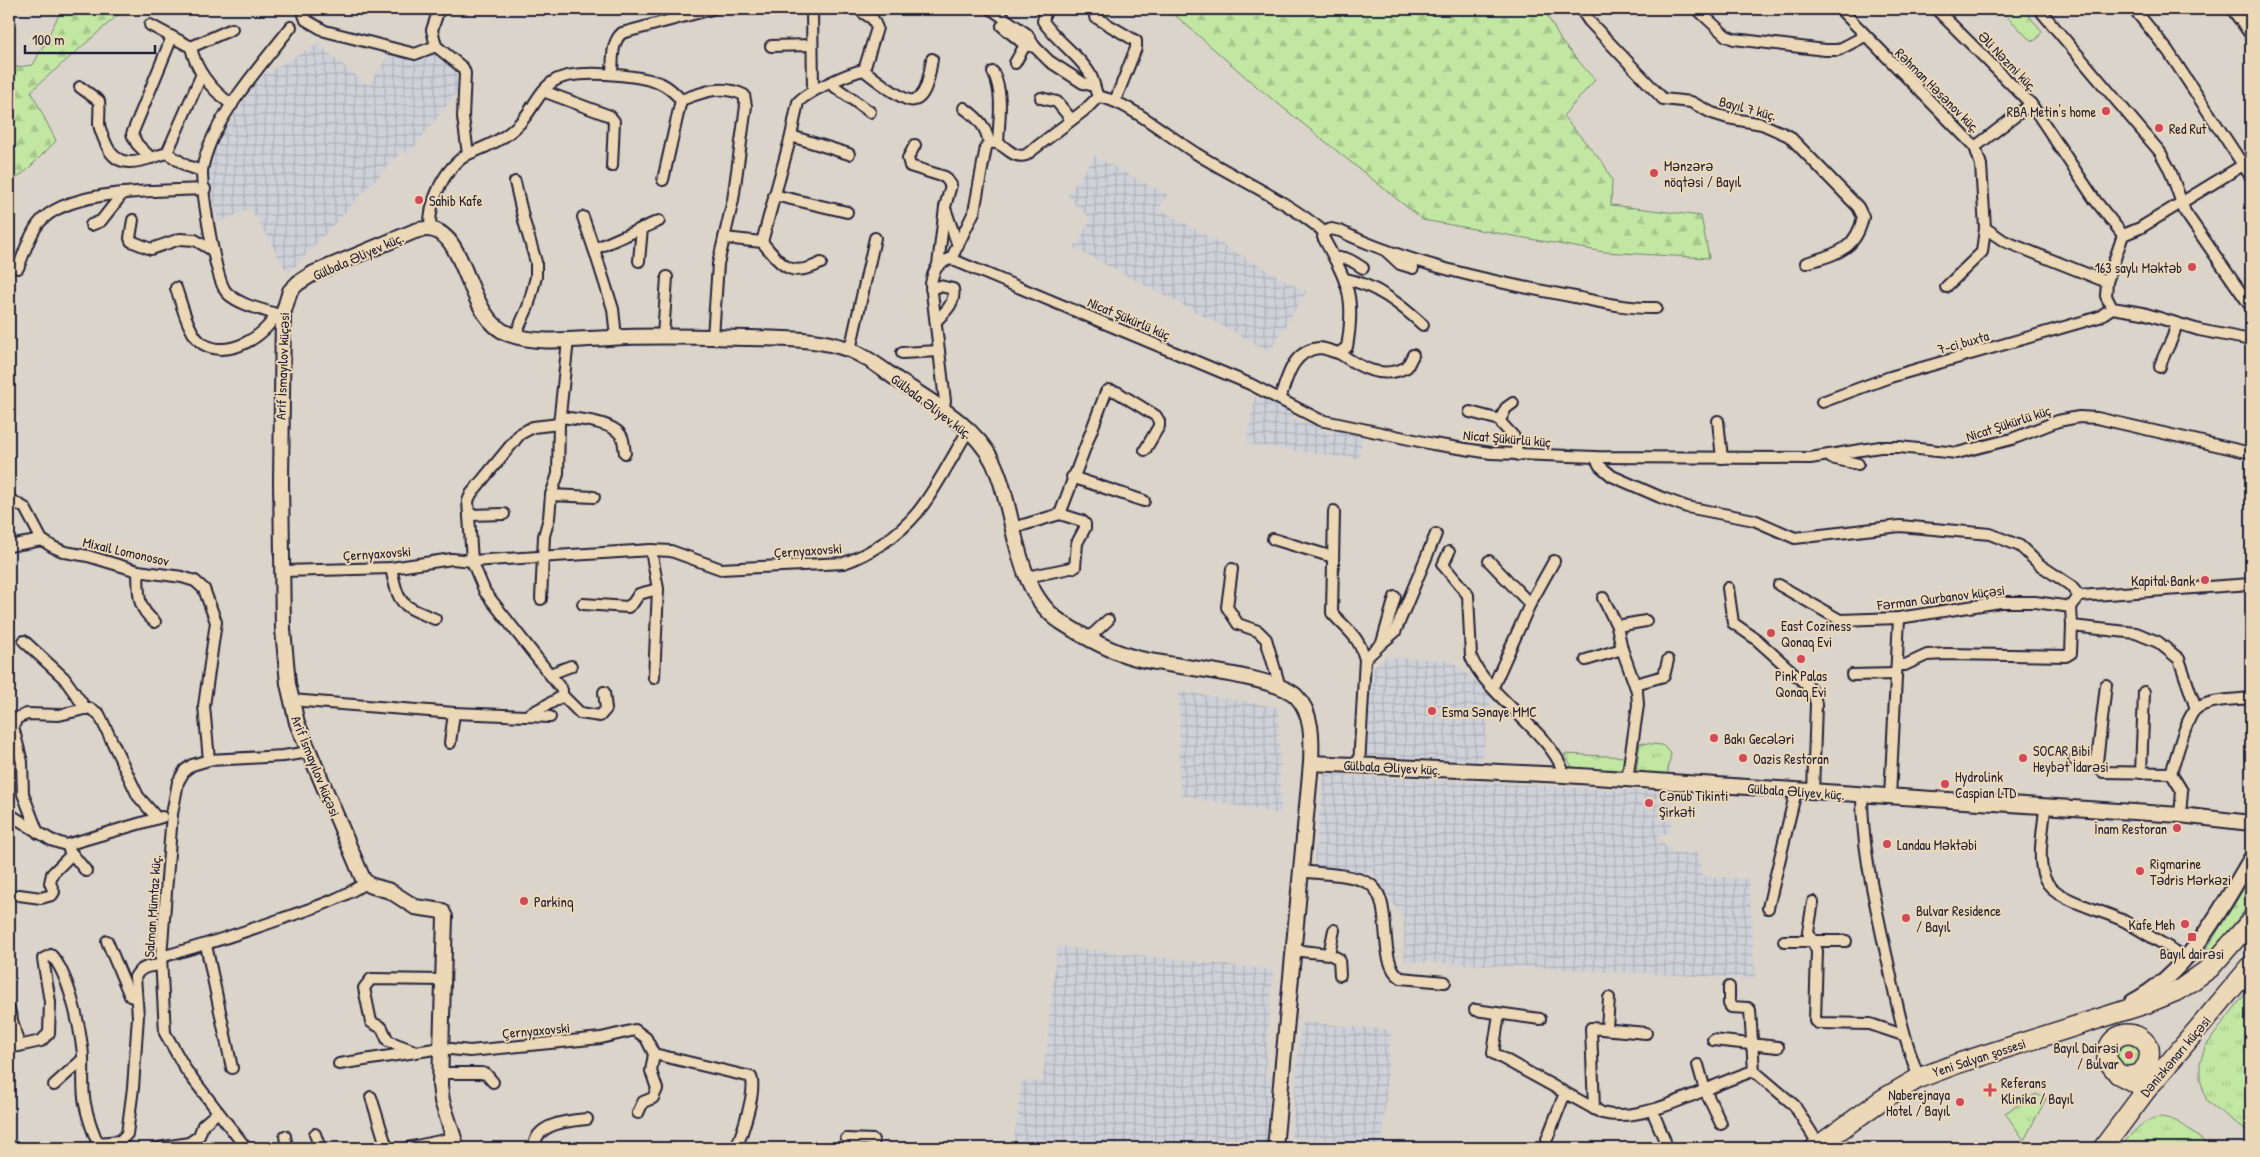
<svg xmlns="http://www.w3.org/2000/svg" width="2260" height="1157" font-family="'Patrick Hand',sans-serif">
  <defs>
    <pattern id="industrial-grid" width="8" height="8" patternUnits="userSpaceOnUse" patternTransform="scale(1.25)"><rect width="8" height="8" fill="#cfd1d8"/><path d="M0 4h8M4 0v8" fill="none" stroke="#b1b3ba"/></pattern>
    <pattern id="grass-tufts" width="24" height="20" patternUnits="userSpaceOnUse" patternTransform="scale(1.25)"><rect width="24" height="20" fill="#c1e7a2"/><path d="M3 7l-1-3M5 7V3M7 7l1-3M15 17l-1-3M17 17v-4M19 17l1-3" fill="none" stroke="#a6c68c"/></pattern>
    <pattern id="forest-firs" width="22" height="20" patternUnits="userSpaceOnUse" patternTransform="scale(1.25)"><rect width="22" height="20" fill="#c1e7a2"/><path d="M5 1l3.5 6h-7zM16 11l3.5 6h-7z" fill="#a6c68c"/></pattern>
  </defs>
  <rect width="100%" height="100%" fill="#dbd4ca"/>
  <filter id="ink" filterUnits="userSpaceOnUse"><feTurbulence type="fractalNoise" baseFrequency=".02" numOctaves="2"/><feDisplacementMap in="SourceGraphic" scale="10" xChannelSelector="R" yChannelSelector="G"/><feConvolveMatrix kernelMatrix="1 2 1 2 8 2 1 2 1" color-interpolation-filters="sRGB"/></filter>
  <g filter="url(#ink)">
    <g fill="url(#industrial-grid)">
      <path d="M317,44L368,85L393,49L434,51L457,70V92L408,155L402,151L288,274L251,208L218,223L207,169L211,149L261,76Z"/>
      <path d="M1094,156L1167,195L1159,209L1306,292L1270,351L1074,248L1091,219L1067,197Z"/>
      <path d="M1255,397L1291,410L1293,420L1321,426L1324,432L1332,433L1337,429L1363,435L1359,459L1246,444Z"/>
      <path d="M1386,657L1449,660L1492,694L1482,761L1364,756L1366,672Z"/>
      <path d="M1179,691L1278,707L1281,814L1180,795Z"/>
      <path d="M1324,774L1674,793L1670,834L1659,833L1658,840L1675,853L1698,852L1702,876L1749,879L1755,979L1405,961L1404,920L1373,873L1323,870L1314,861Z"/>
      <path d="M1057,946L1273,970L1265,1076L1271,1077L1267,1148H1013L1022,1081L1043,1082Z"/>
      <path d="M1301,1022L1391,1030L1382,1148L1291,1137Z"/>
    </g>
    <g fill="url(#grass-tufts)" stroke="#72846e">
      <path d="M2000,9H2023L2042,31L2037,39L2033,41L2028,38Z"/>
      <path d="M1640,743L1662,745L1671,753L1667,776L1636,774Z"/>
      <path d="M1564,754L1627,757L1625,773L1575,771Z"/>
      <path d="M2251,986V1133L2207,1102L2200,1079V1063L2205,1047Z"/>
      <circle cx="2128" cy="1055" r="12"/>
      <path d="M2036,1094L2046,1099L2024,1140L2005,1113Z"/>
      <path d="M2158,1117C2179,1117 2196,1135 2211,1148H2121C2132,1132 2139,1123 2158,1117Z"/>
    </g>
    <g fill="url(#forest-firs)" stroke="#72846e">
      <path d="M62,9H125L31,91L56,141L27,170L9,184V68L33,65Z"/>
      <path d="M1168,9H1544L1561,41L1595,80L1563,116L1604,164L1612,180L1611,205L1701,216L1709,258L1604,252L1423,220L1256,86Z"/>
      <path d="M2251,877V902L2211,953L2206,950Z"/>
    </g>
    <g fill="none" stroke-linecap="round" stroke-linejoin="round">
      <defs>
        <g id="street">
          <path d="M302,9L306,20L325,31L415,54L436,46L463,68L465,73L463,117L468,154C444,168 429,201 430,228"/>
          <path d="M812,9L813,91"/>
          <path d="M991,9L1027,34L1035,47L1049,61L1083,83L1094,86"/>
          <path d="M1581,9L1589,21L1663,99L1691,102L1712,113L1728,118L1762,124L1789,136L1858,207L1863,217C1856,251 1835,254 1806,263"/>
          <path d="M1697,9L1726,36L1734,39L1825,50H1838L1865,36"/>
          <path d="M1840,9L1975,147L1981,165L1985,228L1982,252L1946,287"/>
          <path d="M1936,9L2031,104L2095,200L2123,235"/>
          <path d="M2039,9L2160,152L2170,170L2185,212L2251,307"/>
          <path d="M2134,9L2168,51L2251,177"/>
          <path d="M2232,9L2251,35"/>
          <path d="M862,12L873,19L877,28L864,70"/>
          <path d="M1095,17L1136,41V48L1115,101"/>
          <path d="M150,25L191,47"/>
          <path d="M1002,26L1025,45L1035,47"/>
          <path d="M232,29L191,47C196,72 212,90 232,105"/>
          <path d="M436,46L432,30L439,9"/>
          <path d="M771,46L812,45"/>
          <path d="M1015,63L1025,45"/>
          <path d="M993,72C1004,93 999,120 998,143"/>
          <path d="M612,74C613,61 611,42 622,33L712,9"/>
          <path d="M831,84L870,112"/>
          <path d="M80,87L99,101C100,108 99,116 99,124C100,131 104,139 107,146C119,173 146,159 167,153L187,166L202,171"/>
          <path d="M543,91L610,116L614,121L612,166"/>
          <path d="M1098,97C1125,99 1172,139 1197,154C1239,180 1286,200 1324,232L1323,237C1347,282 1356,295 1347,347L1339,353C1333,352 1325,348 1319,348C1292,351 1287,378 1280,399"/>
          <path d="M1041,98L1057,102L1071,119"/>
          <path d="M964,108C978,118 986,126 989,143"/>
          <path d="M791,136L849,154"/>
          <path d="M915,145L908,158L910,166L945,177L951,185L945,207L938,265"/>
          <path d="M1975,147L2031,104"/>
          <path d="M167,153L201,76"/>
          <path d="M468,154C489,146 511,136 525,117C534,106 541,89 554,81C575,68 637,75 660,83C669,87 675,93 681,100C703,92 722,84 744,95L746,106L733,200L718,264L713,337"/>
          <path d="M151,158L137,144L132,134L172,37"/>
          <path d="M663,180L681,100"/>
          <path d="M774,195L847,212"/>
          <path d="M946,211L958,246"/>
          <path d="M583,217L594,249"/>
          <path d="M133,220L130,238L131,241L151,249L180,239L195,240L212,250"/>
          <path d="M91,225L101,221L123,193"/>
          <path d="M1985,228L2004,241L2107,282L2106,296L2112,308L2143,313L2199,330L2251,340"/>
          <path d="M1324,232L1331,229L1340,231C1410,265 1503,284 1580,298C1604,303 1630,309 1656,308"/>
          <path d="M2123,235L2140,228L2243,165"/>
          <path d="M724,238L762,242C782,265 789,279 821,263"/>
          <path d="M762,242L791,136L798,102C809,91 848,73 864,70C873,78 882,84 892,91C897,94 904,99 909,100C927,104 930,70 932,59"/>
          <path d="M1385,250L1400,264L1413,268"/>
          <path d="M951,259L974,212L986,147L989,143C1005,140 1010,160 1026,155L1086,109L1098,97C1095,90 1094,81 1090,74C1079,55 1056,41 1043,21L1046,9"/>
          <path d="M1335,259C1346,255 1353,262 1363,268"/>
          <path d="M639,261L642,228"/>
          <path d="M18,268C24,254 29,235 39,223C67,188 162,191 205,189"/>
          <path d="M1345,279C1375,284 1401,305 1423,325"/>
          <path d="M2107,282L2123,235"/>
          <path d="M176,288C181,302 189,336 203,344C228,359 265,337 276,314"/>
          <path d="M931,289L940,286L953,289C956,303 945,312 936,321"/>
          <path d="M283,314H276C260,309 240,305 227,293C215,281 202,191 202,171C203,163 206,154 209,146C224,107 265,60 291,27"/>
          <path d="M515,336L528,307L536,277V262L524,221L515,182"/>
          <path d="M663,336L667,277"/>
          <path d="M616,337L613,309L594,249L659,221"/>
          <path d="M850,350L875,238"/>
          <path d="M902,353L939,351"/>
          <path d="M1339,353C1361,368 1382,380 1407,367L1413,355"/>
          <path d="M2160,367C2164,350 2174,342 2176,324"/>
          <path d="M1822,402L1890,377L2099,317L2112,308"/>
          <path d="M1513,403L1506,408L1500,420L1502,424L1514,437L1518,455"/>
          <path d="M943,411L945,401L931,284C933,271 937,262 951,259L1250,384L1320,420L1433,444L1491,453L1595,457L1810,458L1880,447H1899L1957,453L2012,439L2058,421L2079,417L2097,418L2251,453"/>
          <path d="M1470,412L1500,420"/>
          <path d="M560,417C576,419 614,421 622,437C624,441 624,449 625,453"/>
          <path d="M1718,421L1722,458"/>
          <path d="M1595,457L1600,466L1612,476L1660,497L1687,507L1754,520L1795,538L1900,526L1990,534L2020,546L2040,565L2070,585L2079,596L2251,584"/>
          <path d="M1831,458L1858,464"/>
          <path d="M1072,477L1144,501"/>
          <path d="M551,495L558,474L559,424L568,340"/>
          <path d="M9,499L25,508L42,540L53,547L65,552L88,556L138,571L182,577L195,581L204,589L216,622L204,706L209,760"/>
          <path d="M1334,511L1332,613C1348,631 1358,635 1365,659L1359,766"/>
          <path d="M469,515L504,514"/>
          <path d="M1013,528L1060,514L1106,392L1109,390L1117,392L1156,416L1159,421V426L1145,450"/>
          <path d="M1273,539L1333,557"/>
          <path d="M9,546L42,540"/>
          <path d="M651,550L658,589L654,678"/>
          <path d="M1449,552L1443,565L1468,595L1471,657C1488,698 1555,735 1564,775"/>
          <path d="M1489,561L1530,604"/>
          <path d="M391,568C399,605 400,605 435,619"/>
          <path d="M1232,569L1227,607L1238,624L1258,631L1266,639L1280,687"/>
          <path d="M138,571C139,593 136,607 155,622"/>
          <path d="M283,571L391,568L452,559L472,561L651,550L671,551L721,569L844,563C870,554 899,535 917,513C934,493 953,455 968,431"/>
          <path d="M1027,577L1075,567L1077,543L1085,528V524L1082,521L1060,514"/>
          <path d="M1779,585L1840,620L1899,618L2000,602H2035L2071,607L2079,596"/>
          <path d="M1728,588L1733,623L1756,639L1808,686L1814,694L1816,704L1813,793"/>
          <path d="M1603,598L1617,626L1622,649L1637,691L1638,705L1627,780"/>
          <path d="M541,599L544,536L549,518L551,495L594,497"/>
          <path d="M583,604L628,607L633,603L639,594L658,589"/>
          <path d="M2071,607L2072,626L2136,633L2158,642L2179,659L2196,709"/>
          <path d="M1617,626L1646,621"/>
          <path d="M1089,638L1108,620"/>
          <path d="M24,641L64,678L86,709"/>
          <path d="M1382,643L1395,632L1436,534"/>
          <path d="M1365,659L1382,643L1395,597"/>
          <path d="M1586,660L1622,649"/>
          <path d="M1897,665H1905L1927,655L1946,654L2066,656L2071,653L2072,626"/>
          <path d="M550,674L571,666"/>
          <path d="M1852,675L1896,674"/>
          <path d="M1635,684L1664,676L1668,660"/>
          <path d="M2106,685L2097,762L2099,768L2103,772L2171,773L2182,791L2180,815"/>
          <path d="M1493,687L1530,604L1554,561"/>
          <path d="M562,695L580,713L600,716L606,709L604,692"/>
          <path d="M291,700L454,713L550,717"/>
          <path d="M526,716L558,699L562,695V690L485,592L472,561L468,501L471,494L520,434L533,427L559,424"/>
          <path d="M450,743L454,713"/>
          <path d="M2074,760L2097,762"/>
          <path d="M2141,773L2144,692"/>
          <path d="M2171,773C2176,760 2186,715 2197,708C2212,699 2235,700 2251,698"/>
          <path d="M1862,796C1862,845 1873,893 1883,940C1894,988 1901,1032 1919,1078"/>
          <path d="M1890,797L1899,618"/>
          <path d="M2045,807C2044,828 2036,859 2045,879C2055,901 2103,910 2124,921C2145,933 2166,946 2187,958"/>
          <path d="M9,814L51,840L66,845L162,817"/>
          <path d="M38,833L23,794L22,762L13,727L17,718L27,714L59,715L89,708L99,714L138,796L157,818"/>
          <path d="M69,850L86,871"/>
          <path d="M1300,871C1321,874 1349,873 1368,883C1396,898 1375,962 1401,978L1445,982"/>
          <path d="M19,895L41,898L52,895L54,892L50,883L52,874L72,854"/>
          <path d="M1813,902L1808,932L1817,951L1815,1021L1818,1023L1870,1024L1903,1035"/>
          <path d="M1768,908L1796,791"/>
          <path d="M107,941L130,996L136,998"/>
          <path d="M1784,941H1846"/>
          <path d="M206,945L232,1068"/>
          <path d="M1292,950L1329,954L1339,959L1340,975"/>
          <path d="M1329,954L1334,930"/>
          <path d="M161,957C202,946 241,933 281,919C310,909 340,900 365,883"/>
          <path d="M1729,987V1004L1731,1007L1748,1008L1750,1010L1754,1071"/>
          <path d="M9,1009L19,1046"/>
          <path d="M1475,1010L1540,1019"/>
          <path d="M1499,1014L1493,1053L1602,1113C1646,1125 1711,1083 1754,1071L1794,1105L1819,1145"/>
          <path d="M1607,1028L1609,998"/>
          <path d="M1713,1040L1778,1047"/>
          <path d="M9,1048L41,1041L49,1033L50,1002L43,959L51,955C68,972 79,1023 82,1046C85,1065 81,1085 85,1104C88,1119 94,1135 100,1148"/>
          <path d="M412,1050L388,1041L382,1028L371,1022L364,988L371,979L443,980"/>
          <path d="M654,1054L751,1077C757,1090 742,1134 736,1148"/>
          <path d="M339,1064L441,1048L470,1051L601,1038L635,1030L646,1038L654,1054L651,1071L657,1089L653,1098L643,1102L638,1113"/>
          <path d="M1698,1065L1705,1090L1721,1124"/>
          <path d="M440,1073H481L486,1074L493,1082"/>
          <path d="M54,1085L82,1060"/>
          <path d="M371,1097L387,1148"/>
          <path d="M1594,1109L1591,1028L1646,1033"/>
          <path d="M1652,1110L1665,1141"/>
          <path d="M315,1134L320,1148"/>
          <path d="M285,1136L287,1148"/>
          <path d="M846,1139L873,1140L874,1148"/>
          <path d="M1547,1139L1565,1093"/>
          <path d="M98,1143L120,1141L127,1134L133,1088L138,1016L135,977C141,966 150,966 161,965"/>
          <path d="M158,1148L189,1143L199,1136L203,1125L218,1112"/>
          <path d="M246,1148L186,1070L165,1033L161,957L172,814L178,782L185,770L192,765L209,760L283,756L310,752"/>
          <path d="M407,1148L454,1138"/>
          <path d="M534,1148C535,1123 568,1121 587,1119"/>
        </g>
        <g id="secondary">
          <path d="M1311,763L1564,775L2180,815L2251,823"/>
          <path d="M2132,1002C2189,972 2220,911 2251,858"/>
          <path d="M457,1148L442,1101L440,1085L445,917L442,911L415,907L390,891L369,885L363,879L297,723L288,684L283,629L281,481L283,314L290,291L298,283L314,273L415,231C469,213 461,317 509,334C536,345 579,339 609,338C656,335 703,337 751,338C783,339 820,338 850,350C866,356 881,368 895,378C929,401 974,424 993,462C1017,512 1012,589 1061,622C1084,637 1109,651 1136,658C1170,667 1274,675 1296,696C1313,713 1312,741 1311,763L1275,1148"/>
        </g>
        <g id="highway">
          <path d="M2118,1074C2137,1081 2152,1068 2149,1048C2136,1024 2105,1033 2107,1060L2118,1074L2147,1089"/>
          <path d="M1815,1148L1883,1099L1919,1078L1959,1063L2145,1004L2179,990L2210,968L2251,921"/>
          <path d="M2103,1148L2147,1089L2251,966"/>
        </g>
      </defs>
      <use href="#street" stroke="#22223b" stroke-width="14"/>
      <use href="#secondary" stroke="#22223b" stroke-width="18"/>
      <use href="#highway" stroke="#22223b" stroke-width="22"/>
      <use href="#street" stroke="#ecd8b6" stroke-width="10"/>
      <use href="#secondary" stroke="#ecd8b6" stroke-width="14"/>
      <use href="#highway" stroke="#ecd8b6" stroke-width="19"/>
    </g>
  </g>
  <g fill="#d1495b" stroke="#ecd8b6" stroke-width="2">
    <circle cx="2106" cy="111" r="5"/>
    <circle cx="2159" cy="128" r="5"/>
    <circle cx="1654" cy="173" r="5"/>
    <circle cx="419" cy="200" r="5"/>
    <circle cx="2192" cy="267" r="5"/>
    <circle cx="2205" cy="580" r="5"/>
    <circle cx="1771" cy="633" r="5"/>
    <circle cx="1801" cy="659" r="5"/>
    <circle cx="1432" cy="711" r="5"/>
    <circle cx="1714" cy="738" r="5"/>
    <circle cx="1743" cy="758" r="5"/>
    <circle cx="2023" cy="758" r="5"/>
    <circle cx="1945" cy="784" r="5"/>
    <circle cx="1649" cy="803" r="5"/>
    <circle cx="2177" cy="828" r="5"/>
    <circle cx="1887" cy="844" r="5"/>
    <circle cx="2140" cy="871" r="5"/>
    <circle cx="524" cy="901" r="5"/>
    <circle cx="1906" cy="918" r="5"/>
    <circle cx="2185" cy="924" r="5"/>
    <rect x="2187" y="932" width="10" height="10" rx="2.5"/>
    <circle cx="2129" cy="1055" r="5"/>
    <path d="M1987.5 1082.5h5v5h5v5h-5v5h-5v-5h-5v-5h5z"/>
    <circle cx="1960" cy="1102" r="5"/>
  </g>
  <g text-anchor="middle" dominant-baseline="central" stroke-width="4" stroke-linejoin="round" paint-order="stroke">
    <g font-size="14" fill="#22223b" stroke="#ecd8b6">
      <text transform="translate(2008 61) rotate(46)">Əli Nəzmi küç.</text>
      <text transform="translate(1938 90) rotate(45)">Rəhman Həsənov küç.</text>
      <text transform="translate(1748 108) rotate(15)">Bayıl 7 küç.</text>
      <text transform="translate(358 256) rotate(-24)">Gülbala Əliyev küç.</text>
      <text transform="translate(1129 318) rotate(23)">Nicat Şükürlü küç</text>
      <text transform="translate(1963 342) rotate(-16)">7-ci buxta</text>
      <text transform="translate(282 366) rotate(-88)">Arif İsmayılov küçəsi</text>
      <text transform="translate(932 406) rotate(37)">Gülbala Əliyev küç.</text>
      <text transform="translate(2008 423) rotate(-18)">Nicat Şükürlü küç</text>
      <text transform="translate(1507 438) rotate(5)">Nicat Şükürlü küç</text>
      <text transform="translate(808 550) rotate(-4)">Çernyaxovski</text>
      <text transform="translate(126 551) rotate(13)">Mixail Lomonosov</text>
      <text transform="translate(377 553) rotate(-4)">Çernyaxovski</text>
      <text transform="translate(1941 597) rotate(-7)">Fərman Qurbanov küçəsi</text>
      <text transform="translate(316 766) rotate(68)">Arif İsmayılov küçəsi</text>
      <text transform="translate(1392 767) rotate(3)">Gülbala Əliyev küç.</text>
      <text transform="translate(1796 791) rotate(4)">Gülbala Əliyev küç.</text>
      <text transform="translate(152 906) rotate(-86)">Salman Mümtaz küç.</text>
      <text transform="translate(536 1030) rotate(-5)">Çernyaxovski</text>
      <text transform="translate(2175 1056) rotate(-50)">Dənizkənarı küçəsi</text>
      <text transform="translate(1979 1057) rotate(-18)">Yeni Salyan şossesi</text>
    </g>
    <g font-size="14" fill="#22223b" stroke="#ecd8b6" text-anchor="start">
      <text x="2096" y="111" text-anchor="end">RBA Metin's home</text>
      <text x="2169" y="128">Red Rut</text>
      <text x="1664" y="165">Mənzərə<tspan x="1664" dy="16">nöqtəsi / Bayıl</tspan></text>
      <text x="429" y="200">Sahib Kafe</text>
      <text x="2182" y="267" text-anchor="end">163 saylı Məktəb</text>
      <text x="2195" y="580" text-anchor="end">Kapital Bank</text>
      <text x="1781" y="625">East Coziness<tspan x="1781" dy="16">Qonaq Evi</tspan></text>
      <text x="1801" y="675" text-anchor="middle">Pink Palas<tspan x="1801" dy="16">Qonaq Evi</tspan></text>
      <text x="1442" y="711">Esma Sənaye MMC</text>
      <text x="1724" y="738">Bakı Gecələri</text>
      <text x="2033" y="750">SOCAR Bibi<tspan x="2033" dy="16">Heybət İdarəsi</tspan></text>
      <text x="1753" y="758">Oazis Restoran</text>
      <text x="1955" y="776">Hydrolink<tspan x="1955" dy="16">Caspian LTD</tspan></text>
      <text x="1659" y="795">Cənub Tikinti<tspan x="1659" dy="16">Şirkəti</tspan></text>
      <text x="2167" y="828" text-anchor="end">İnam Restoran</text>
      <text x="1897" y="844">Landau Məktəbi</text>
      <text x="2150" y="863">Rigmarine<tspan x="2150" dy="16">Tədris Mərkəzi</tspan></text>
      <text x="534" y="901">Parkinq</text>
      <text x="1916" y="910">Bulvar Residence<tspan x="1916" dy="16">/ Bayıl</tspan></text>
      <text x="2175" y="924" text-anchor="end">Kafe Meh</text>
      <text x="2192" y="953" text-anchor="middle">Bayıl dairəsi</text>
      <text x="2119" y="1047" text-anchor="end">Bayıl Dairəsi<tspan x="2119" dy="16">/ Bulvar</tspan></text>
      <text x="2001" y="1082">Referans<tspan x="2001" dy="16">Klinika / Bayıl</tspan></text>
      <text x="1950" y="1094" text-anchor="end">Naberejnaya<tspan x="1950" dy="16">Hotel / Bayıl</tspan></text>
    </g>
  </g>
  <rect width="2260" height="1157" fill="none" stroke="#ecd8b6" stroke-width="30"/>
  <rect x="15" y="15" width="2230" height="1127" fill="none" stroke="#22223b" stroke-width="2" filter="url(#ink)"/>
  <path d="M25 45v8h130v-8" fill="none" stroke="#22223b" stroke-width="2.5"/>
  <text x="32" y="45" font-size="15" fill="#22223b" stroke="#ecd8b6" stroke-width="4" paint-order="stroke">100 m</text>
</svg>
